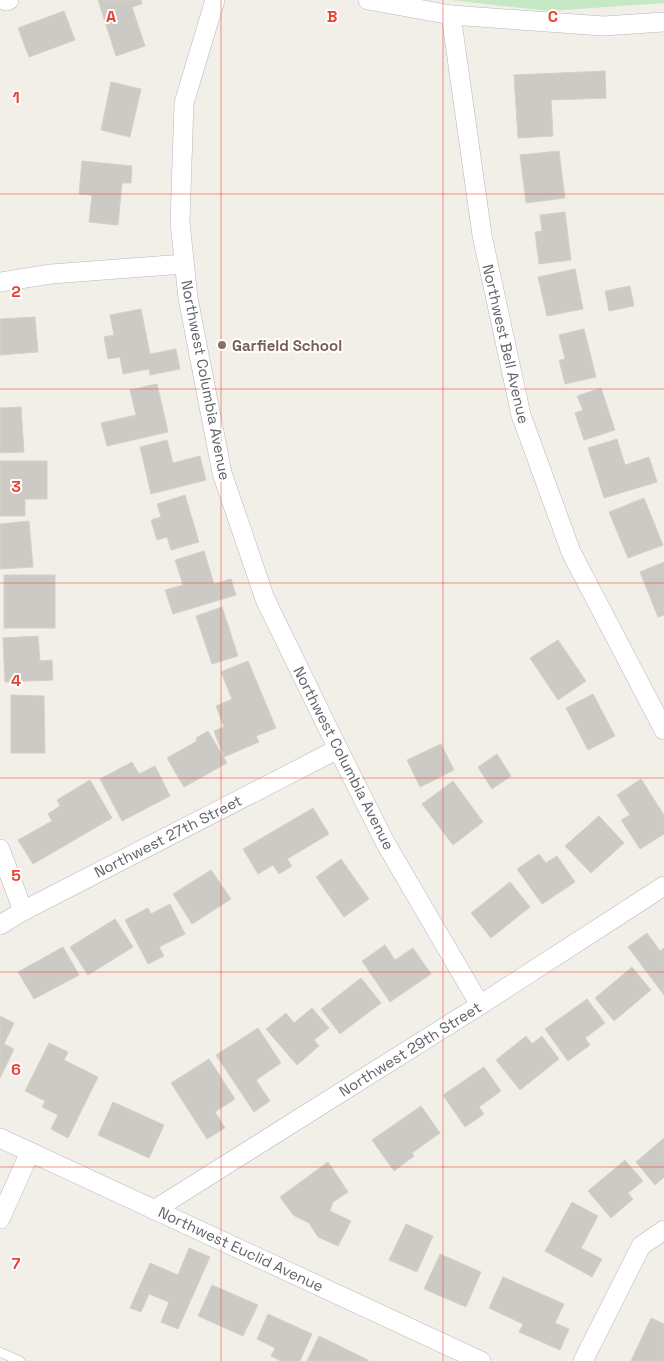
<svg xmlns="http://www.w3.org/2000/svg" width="664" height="1361" font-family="'Space Grotesk',sans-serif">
  <rect width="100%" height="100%" fill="#f1efe8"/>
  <path fill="#c5e8c5" d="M450,0H664V3L549,11Z"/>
  <g fill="#cccac5" stroke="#d6d1c6">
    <path d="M98,0H141L142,4L132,7L145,46L116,56Z"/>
    <path d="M64,11L75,40L29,57L18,28Z"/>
    <path d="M605,71L606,98L551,100L553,136L518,138L514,75Z"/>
    <path d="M111,82L141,89L130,137L101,130Z"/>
    <path d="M559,151L565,198L526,203L520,155Z"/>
    <path d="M82,161L132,166L131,183H122L118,225L89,222L92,195L79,194Z"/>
    <path d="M565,212L571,260L539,264L535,232L542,231L540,215Z"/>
    <path d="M575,269L583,309L547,316L538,277Z"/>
    <path d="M630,286L634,306L609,311L605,291Z"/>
    <path d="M141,309L150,354L176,349L180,369L150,375L149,369L123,374L120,357L108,359L104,337L114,335L110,315Z"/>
    <path d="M35,317L38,352L0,355V319Z"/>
    <path d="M584,329L596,377L565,384L559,360L565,359L559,335Z"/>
    <path d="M157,384L168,432L107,446L101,423L136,415L130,390Z"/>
    <path d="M601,388L615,430L584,440L575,413L583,410L577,396Z"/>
    <path d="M21,407L24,452L0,453V408Z"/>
    <path d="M617,439L625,465L649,457L657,482L604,498L588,448Z"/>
    <path d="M167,440L173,463L200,456L206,480L151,494L140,447Z"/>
    <path d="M0,461H47V499H25V516H0Z"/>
    <path d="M185,495L199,542L171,550L167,537L157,540L151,520L161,517L157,504Z"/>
    <path d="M644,498L663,545L628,558L609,512Z"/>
    <path d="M29,521L33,567L0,569V524Z"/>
    <path d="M204,551L214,584L231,579L236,595L173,614L165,590L183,585L175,560Z"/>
    <path d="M664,562V615L658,617L640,572Z"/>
    <rect x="4" y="575" width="51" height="53"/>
    <path d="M222,607L238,656L212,664L196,616Z"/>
    <path d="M38,636L40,661L52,660L53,680L5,682L3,638Z"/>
    <path d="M558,640L586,681L558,700L530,658Z"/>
    <path d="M248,661L276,728L256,736L259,742L224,757L214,731L224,727L216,706L232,699L221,672Z"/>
    <path d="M593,694L615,736L588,750L566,708Z"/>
    <path d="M11,695L44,696L45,753H11Z"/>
    <path d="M208,731L227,763L184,787L167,758L197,741L196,738Z"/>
    <path d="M441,744L454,770L420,787L407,760Z"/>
    <path d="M497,754L511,776L492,789L478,767Z"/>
    <path d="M132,762L139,774L155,766L170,796L122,821L100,779Z"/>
    <path d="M641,779L664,815V834L640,849L621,820L630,815L617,795Z"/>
    <path d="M90,780L112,818L33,864L18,840L52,821L48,814L60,806L57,800Z"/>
    <path d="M453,781L483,822L453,845L422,804Z"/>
    <path d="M313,808L329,834L287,859L292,866L279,874L273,865L258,874L243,849Z"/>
    <path d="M599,816L624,843L591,873L565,846Z"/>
    <path d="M539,854L546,863L557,856L575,882L542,904L517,869Z"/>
    <path d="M341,859L369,899L344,917L316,877Z"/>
    <path d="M211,870L231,899L192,924L173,894Z"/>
    <path d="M510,882L530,907L491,938L471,913Z"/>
    <path d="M170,904L185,934L159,947L164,956L148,964L125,920L148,908L151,914Z"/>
    <path d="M115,919L133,947L88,975L70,947Z"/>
    <path d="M647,933L660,951L664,948V995L628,947Z"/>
    <path d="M385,945L395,960L413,948L431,974L390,1002L362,961Z"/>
    <path d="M63,947L79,975L34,999L18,972Z"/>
    <path d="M632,967L651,990L614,1021L595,998Z"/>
    <path d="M361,978L381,1003L340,1034L321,1009Z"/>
    <path d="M587,999L605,1023L585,1038L590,1045L568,1061L545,1029Z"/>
    <path d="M312,1008L329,1028L314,1040L319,1046L297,1065L266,1029L286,1013L294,1023Z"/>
    <path d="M0,1016L14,1023L4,1044L14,1049L0,1078Z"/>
    <path d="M258,1028L281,1063L256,1080L270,1101L254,1112L216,1055Z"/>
    <path d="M526,1036L532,1044L542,1036L559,1059L520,1090L496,1060Z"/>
    <path d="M49,1043L68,1052L64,1060L98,1077L68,1138L51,1129L58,1115L42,1107L45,1101L25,1091Z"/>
    <path d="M209,1059L235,1099L215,1112L225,1128L207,1139L171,1083Z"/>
    <path d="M484,1067L501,1091L479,1107L484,1114L465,1127L443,1095Z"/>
    <path d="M113,1102L164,1125L149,1158L98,1135Z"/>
    <path d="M421,1106L440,1133L412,1153L414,1156L394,1171L372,1140Z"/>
    <path d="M664,1138V1177L655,1185L636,1162Z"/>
    <path d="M625,1160L643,1181L628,1193L633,1199L611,1218L588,1191Z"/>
    <path d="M328,1162L348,1192L333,1202L330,1211L351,1221L338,1246L318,1237L309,1223L293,1215L280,1197Z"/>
    <path d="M572,1202L598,1216L581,1248L602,1259L592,1277L545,1251Z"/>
    <path d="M406,1224L433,1236L417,1272L389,1260Z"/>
    <path d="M189,1248L210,1257L178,1329L161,1322L169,1302L149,1294L141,1312L130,1308L150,1263L178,1275Z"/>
    <path d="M440,1254L481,1272L466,1307L424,1289Z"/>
    <path d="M503,1277L564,1304L555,1323L569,1329L560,1350L519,1332L523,1324L489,1308Z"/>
    <path d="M212,1285L258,1305L243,1336L198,1316Z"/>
    <path d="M268,1314L312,1334L300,1361H281L271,1356L275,1348L257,1339Z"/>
    <path d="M651,1318L664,1324V1361H631Z"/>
    <path d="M319,1336L368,1360V1361H307Z"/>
  </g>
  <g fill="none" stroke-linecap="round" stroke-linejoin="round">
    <defs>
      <path id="lane" d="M0,1352L20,1361"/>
      <g id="street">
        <path d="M215,0L184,103L180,222L188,298L222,473L265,599L338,749L386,844L480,1005"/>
        <path d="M368,0L451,15L603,26L664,22"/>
        <path d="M6,1L9,0"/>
        <path d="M451,15L482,235L521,415L571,552L664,730"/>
        <path d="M0,282L51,274L184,264"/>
        <path d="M0,849L23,911"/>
        <path d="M0,925L23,911L338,749"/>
        <path d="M0,1138L481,1361"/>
        <path d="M154,1210L480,1005L664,886"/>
        <path d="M0,1219L30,1152"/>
        <path d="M583,1361L641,1246L664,1230"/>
      </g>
    </defs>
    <use href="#lane" stroke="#b5b8bc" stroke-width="10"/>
    <use href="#street" stroke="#b5b8bc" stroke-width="20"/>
    <use href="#lane" stroke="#fff" stroke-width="9"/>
    <use href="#street" stroke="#fff" stroke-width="19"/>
  </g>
  <path fill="none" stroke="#ea4335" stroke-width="1" stroke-opacity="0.55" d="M221,0V1361M443,0V1361M0,194H664M0,389H664M0,583H664M0,778H664M0,972H664M0,1167H664"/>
  <circle fill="#8d6e63" stroke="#fff" stroke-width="2" cx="222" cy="345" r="5"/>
  <g text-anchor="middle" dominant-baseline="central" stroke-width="4" stroke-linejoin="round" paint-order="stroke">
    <g font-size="15" fill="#5f6368" stroke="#fff">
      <text transform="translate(506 344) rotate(77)">Northwest Bell Avenue</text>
      <text transform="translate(206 380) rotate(79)">Northwest Columbia Avenue</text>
      <text transform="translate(344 758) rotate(63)">Northwest Columbia Avenue</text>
      <text transform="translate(168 836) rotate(-27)">Northwest 27th Street</text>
      <text transform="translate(410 1049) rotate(-32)">Northwest 29th Street</text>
      <text transform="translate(241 1249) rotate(25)">Northwest Euclid Avenue</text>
    </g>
    <g font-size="15" font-weight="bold" fill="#785e54" stroke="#fff" text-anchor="start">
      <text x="232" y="345">Garfield School</text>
    </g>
  </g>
  <g font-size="16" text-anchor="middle" font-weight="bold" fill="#ea4335" stroke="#fff" stroke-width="4" stroke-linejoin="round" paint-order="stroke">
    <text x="111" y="22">A</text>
    <text x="332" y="22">B</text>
    <text x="553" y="22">C</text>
    <text x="16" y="103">1</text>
    <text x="16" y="297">2</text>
    <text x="16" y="492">3</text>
    <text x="16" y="686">4</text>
    <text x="16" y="881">5</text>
    <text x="16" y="1075">6</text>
    <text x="16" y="1269">7</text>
  </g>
</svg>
